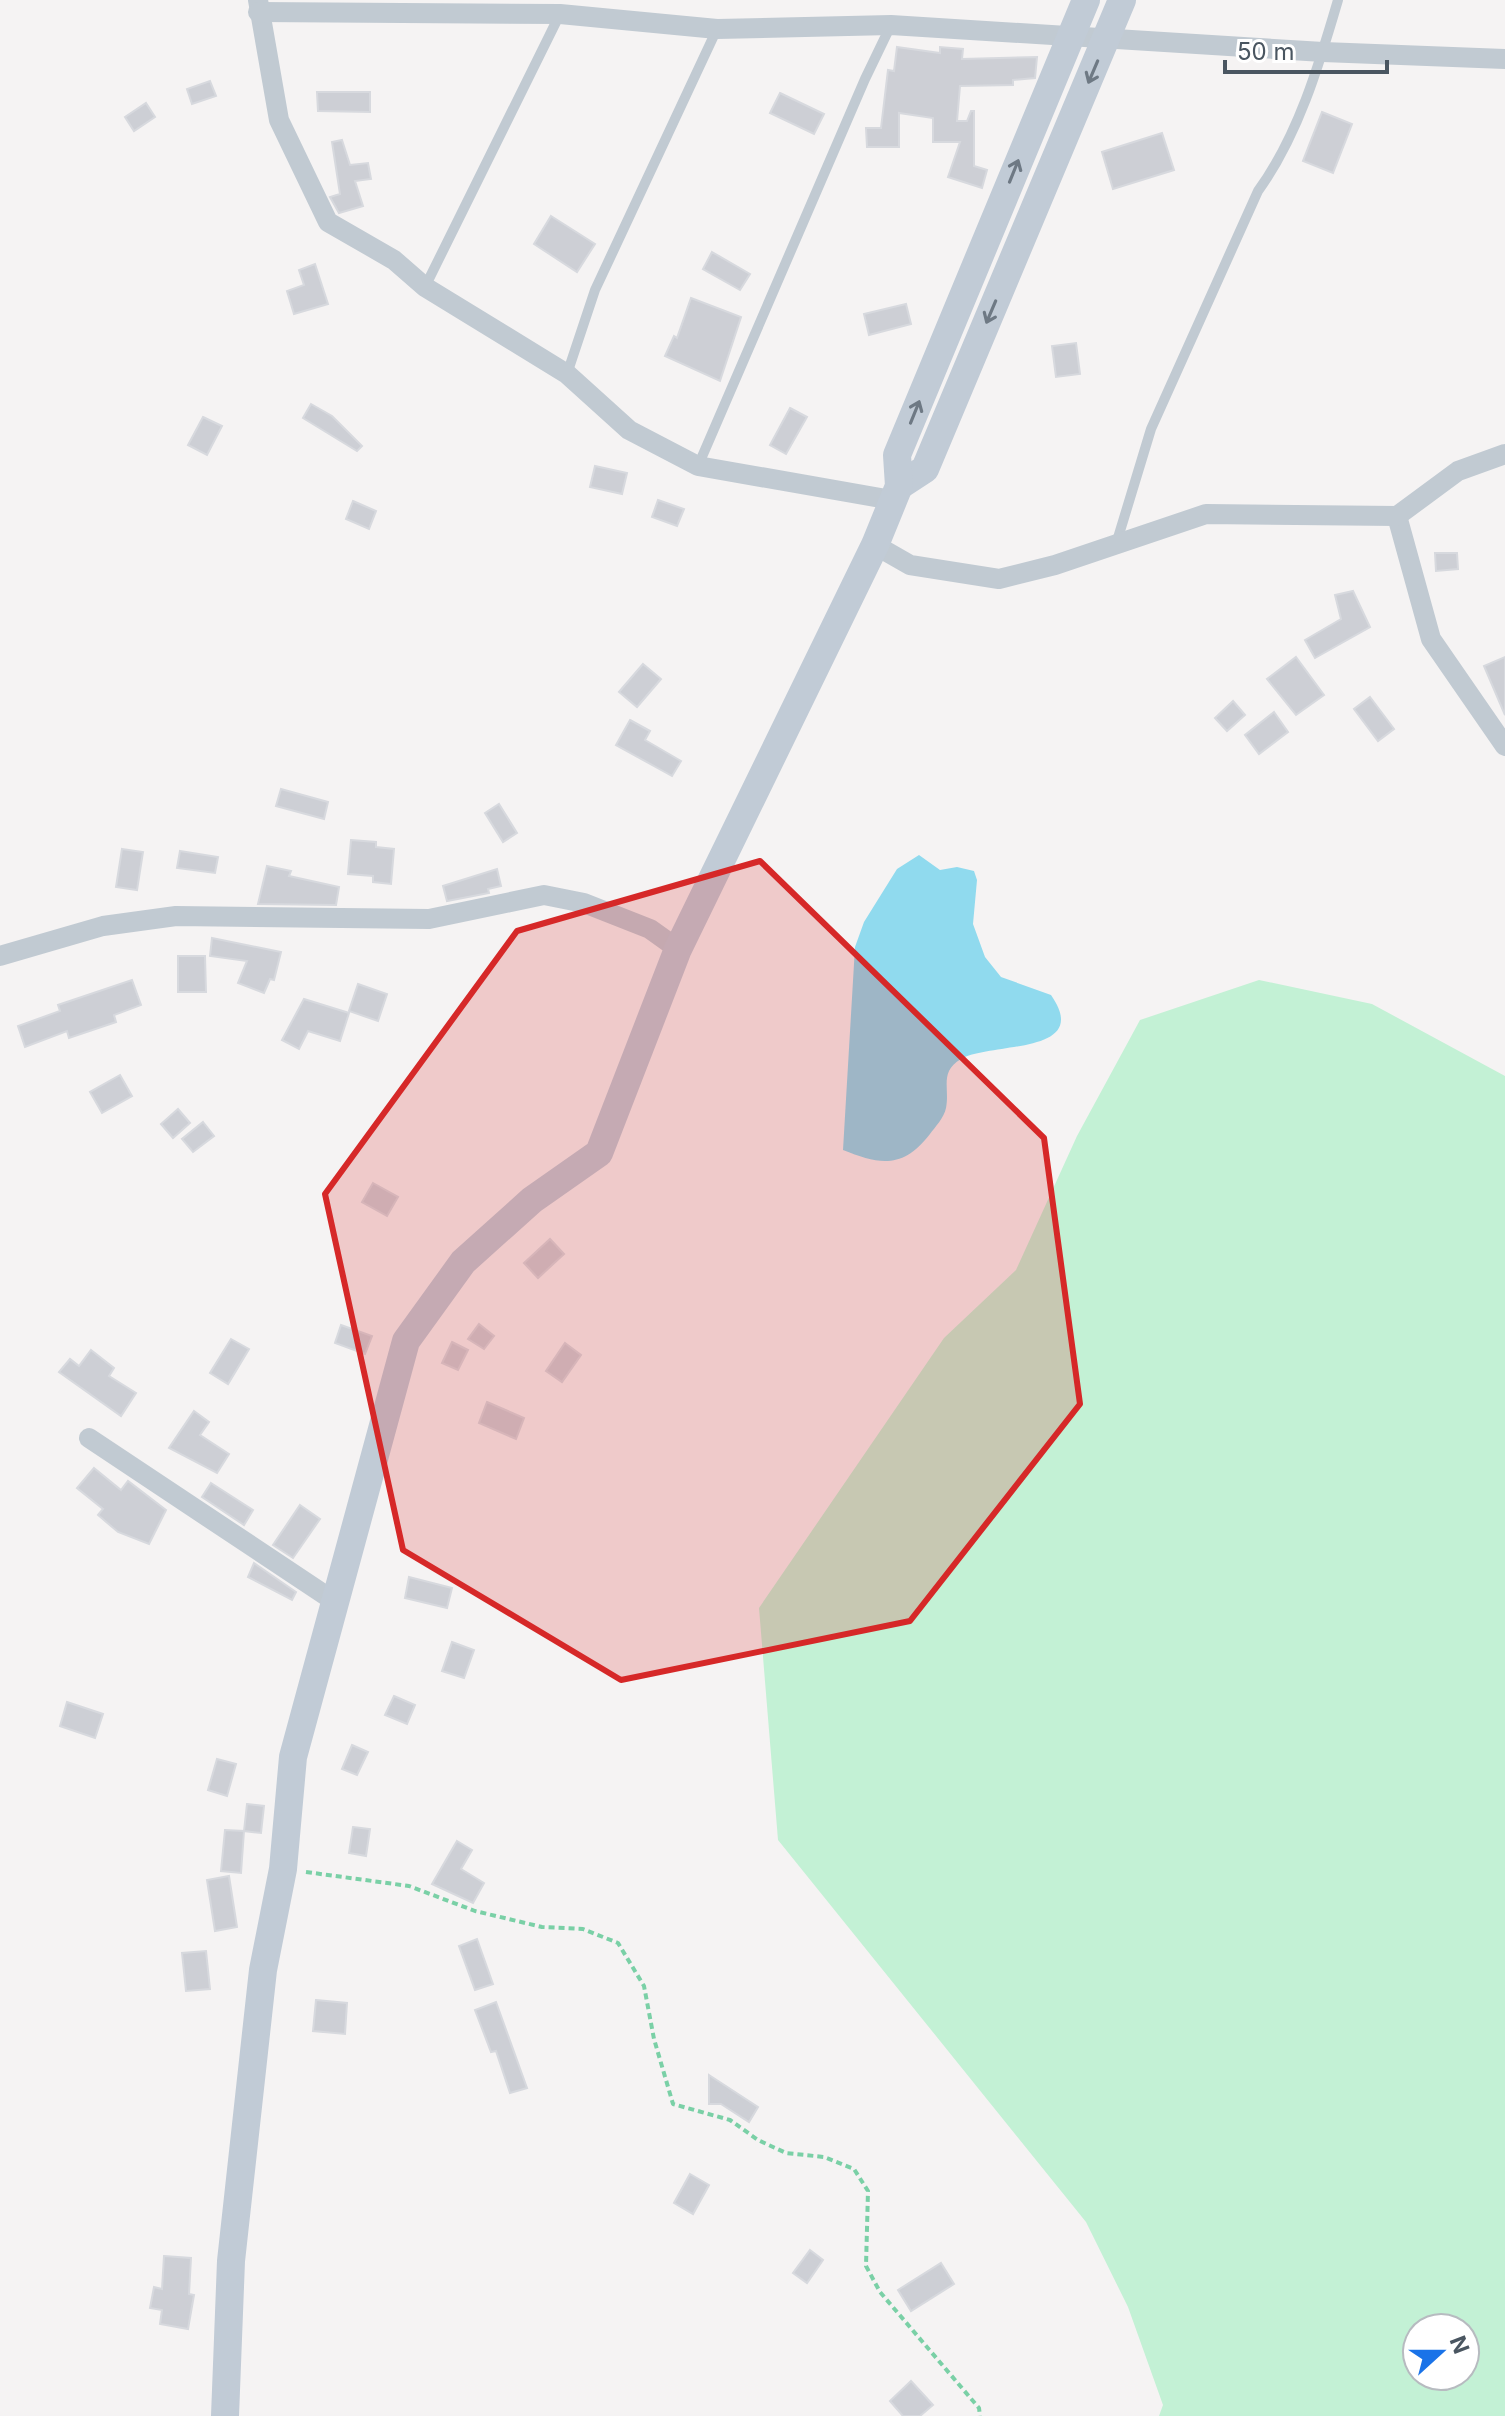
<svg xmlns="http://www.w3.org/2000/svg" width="1505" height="2416" font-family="Inter,sans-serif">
  <rect width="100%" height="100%" fill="#f5f3f3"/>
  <path fill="#c3f1d5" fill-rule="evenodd" d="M1259,980L1372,1004L1505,1076V2416H1159L1163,2405L1128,2307L1086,2222L778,1840L759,1608L944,1338L1016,1270L1077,1136L1140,1020ZM1417,2328H1465V2376H1417Z"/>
  <path fill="#90daee" d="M919,855L940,870L957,867L974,871L977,880L973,924L985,957L1001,977L1051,995C1093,1055 991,1042 961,1059C939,1072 950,1088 946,1108C944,1118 935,1127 930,1134C903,1169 880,1165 843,1150L855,947L864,922L897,869Z"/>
  <g fill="#cdcfd5" stroke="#d7d9de" stroke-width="2">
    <path d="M897,47L940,53V47L963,49L962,59L1037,57L1035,78L1013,80V85L960,86L957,121H967L971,111H974V166L987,170L982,188L948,177L960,142H933V118L899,113V147H867L866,128H881L888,70L894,71Z"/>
    <path d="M210,81L216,96L192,104L187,89Z"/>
    <path d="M317,92H370V112L318,111Z"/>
    <path d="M780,93L824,114L814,134L770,113Z"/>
    <path d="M146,103L155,117L134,131L125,117Z"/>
    <path d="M1322,112L1352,124L1333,173L1303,161Z"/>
    <path d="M1162,133L1174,170L1113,189L1102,152Z"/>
    <path d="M342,140L350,165L368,163L371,179L355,181L363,206L339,213L330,197L340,194L332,142Z"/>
    <path d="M551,216L595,244L577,272L534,244Z"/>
    <path d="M712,252L750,274L740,290L703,269Z"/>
    <path d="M315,264L328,304L294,314L287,291L304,285L299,270Z"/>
    <path d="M691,298L741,317L720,381L665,356L674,336L677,338Z"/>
    <path d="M906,304L911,324L869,335L864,314Z"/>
    <path d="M1076,343L1080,374L1056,377L1052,346Z"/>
    <path d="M311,404L332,416L362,446L357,451L303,418Z"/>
    <path d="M790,408L807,417L786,454L770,445Z"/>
    <path d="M203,417L222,426L207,455L188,445Z"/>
    <path d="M595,466L627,473L622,494L590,487Z"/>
    <path d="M658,500L684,509L677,526L652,517Z"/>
    <path d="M353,501L376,511L369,529L346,519Z"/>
    <path d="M1435,553H1457L1458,569L1436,571Z"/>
    <path d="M1353,591L1370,627L1315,658L1305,640L1341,619L1335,595Z"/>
    <path d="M1296,657L1324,695L1296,715L1267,679Z"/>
    <path d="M1505,657V715L1484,666Z"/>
    <path d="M643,664L661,679L637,707L619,692Z"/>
    <path d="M1370,697L1394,729L1378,741L1354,709Z"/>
    <path d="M1233,701L1245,715L1227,731L1215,718Z"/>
    <path d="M1274,712L1288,732L1259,754L1245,735Z"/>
    <path d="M630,720L650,731L645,740L681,761L672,776L616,745Z"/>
    <path d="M281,789L328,802L324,819L276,806Z"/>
    <path d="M499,804L517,833L503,842L485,813Z"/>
    <path d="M351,840L376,842V847L394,849L391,884L373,882V876L348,874Z"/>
    <path d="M122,849L143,852L137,890L116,887Z"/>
    <path d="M180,851L218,857L215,873L177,868Z"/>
    <path d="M267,866L291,871L289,876L339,887L336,905L258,904Z"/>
    <path d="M497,869L501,886L488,889L489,893L447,901L443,886Z"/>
    <path d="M212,938L281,952L274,980L270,979L264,993L238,983L247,961L210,956Z"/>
    <path d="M178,956H205L206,992H178Z"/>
    <path d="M132,980L141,1005L114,1015L116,1022L69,1038L67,1031L25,1047L18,1026L60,1011L58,1005Z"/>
    <path d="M358,984L387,994L378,1021L349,1011Z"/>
    <path d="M304,999L349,1013L340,1041L308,1031L299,1049L282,1040Z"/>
    <path d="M120,1075L132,1096L102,1113L90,1092Z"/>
    <path d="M178,1109L190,1123L173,1138L161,1124Z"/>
    <path d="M203,1122L214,1136L193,1152L182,1139Z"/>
    <path d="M373,1183L398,1197L387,1216L362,1202Z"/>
    <path d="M550,1239L564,1254L538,1278L524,1263Z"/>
    <path d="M479,1324L494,1336L484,1349L468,1339Z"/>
    <path d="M341,1325L372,1336L365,1354L335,1343Z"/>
    <path d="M231,1339L249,1349L228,1384L210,1373Z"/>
    <path d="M452,1342L468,1350L458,1370L442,1363Z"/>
    <path d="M565,1343L581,1355L562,1382L546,1371Z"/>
    <path d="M91,1350L114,1368L109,1376L136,1393L121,1416L59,1372L70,1359L79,1366Z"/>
    <path d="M487,1402L524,1418L516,1439L479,1423Z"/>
    <path d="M194,1411L209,1422L200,1435L229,1454L217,1473L169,1448Z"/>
    <path d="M94,1468L121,1490L128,1481L166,1510L149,1544L118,1532L98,1515L103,1509L77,1488Z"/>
    <path d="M211,1483L253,1510L244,1525L202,1497Z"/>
    <path d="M300,1505L320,1519L293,1558L273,1545Z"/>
    <path d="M254,1563L296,1592L292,1600L248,1577Z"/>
    <path d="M409,1577L452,1588L447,1608L405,1598Z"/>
    <path d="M452,1642L474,1650L464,1678L442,1671Z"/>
    <path d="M394,1696L415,1705L407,1724L385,1715Z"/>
    <path d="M67,1702L103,1714L95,1738L60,1726Z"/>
    <path d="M352,1745L368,1752L357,1775L342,1769Z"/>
    <path d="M217,1759L236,1764L227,1796L208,1790Z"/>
    <path d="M247,1804L264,1806L261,1833L244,1831Z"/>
    <path d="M353,1827L370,1829L366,1856L349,1853Z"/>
    <path d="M225,1830L244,1831L241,1873L221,1871Z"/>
    <path d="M457,1841L472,1850L461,1869L484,1883L473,1903L432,1884Z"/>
    <path d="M229,1876L237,1927L215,1931L207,1880Z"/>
    <path d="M477,1939L493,1984L475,1990L459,1946Z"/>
    <path d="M206,1951L210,1989L186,1991L182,1953Z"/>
    <path d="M316,2000L347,2003L345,2034L313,2031Z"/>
    <path d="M496,2002L527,2088L510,2093L496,2051L491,2052L475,2010Z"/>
    <path d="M709,2075L758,2107L749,2122L721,2104H709Z"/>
    <path d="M690,2174L709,2185L693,2214L674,2203Z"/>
    <path d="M810,2250L823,2260L807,2283L793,2273Z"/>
    <path d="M164,2256L191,2258L189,2294L194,2295L188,2329L160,2324L162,2310L150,2308L154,2287L162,2289Z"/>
    <path d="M941,2263L954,2284L911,2311L898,2290Z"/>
    <path d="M911,2381L933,2405L920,2416H903L890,2401Z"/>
  </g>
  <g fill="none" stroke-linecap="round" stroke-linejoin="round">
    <path stroke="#7ad0a6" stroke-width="4" stroke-dasharray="6 4" stroke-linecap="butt" d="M306,1872L409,1886L475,1911L542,1927L583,1929L618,1943L644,1986L654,2039L673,2104L730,2120L758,2140L786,2153L824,2157L854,2169L868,2191L866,2266L880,2292L979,2408L980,2416"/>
    <g stroke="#c1cad2" stroke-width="10">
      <path d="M425,287L560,14"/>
      <path d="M567,374L595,290L717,29"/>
      <path d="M698,466L865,79L891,25"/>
      <path d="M1117,541L1151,429L1258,191C1298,136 1319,65 1338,0"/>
    </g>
    <g stroke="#c1cad2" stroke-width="20">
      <path d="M258,0L279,120L328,222L394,260L425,287L567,374L629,430L698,466L892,500"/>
      <path d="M258,12L560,14L717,29L891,25L1323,52L1505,59"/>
      <path d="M1397,516L1431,639L1505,746"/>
      <path d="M875,545L910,565L999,579L1055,565L1206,514L1397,516L1458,471L1505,454"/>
      <path d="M0,956L103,926L176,916L429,919L544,895L584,903L650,929L678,949"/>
      <path d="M89,1438L334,1601"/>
    </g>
    <g stroke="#c1cbd6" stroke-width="28">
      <path d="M899,486L925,469L1122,0"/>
      <path d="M225,2416L231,2261L263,1970L283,1869L293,1757L406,1341L463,1262L532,1200L599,1153L678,949L875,545L899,486L897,455L1086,0"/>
    </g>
  </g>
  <defs><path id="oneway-shaft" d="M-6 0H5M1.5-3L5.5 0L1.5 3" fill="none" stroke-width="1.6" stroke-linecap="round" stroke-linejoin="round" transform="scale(2)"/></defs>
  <g stroke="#6e7984">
    <use href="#oneway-shaft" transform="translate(1093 72) rotate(113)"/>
    <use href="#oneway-shaft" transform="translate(1014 171) rotate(-68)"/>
    <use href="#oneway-shaft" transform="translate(991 312) rotate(113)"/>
    <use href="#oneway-shaft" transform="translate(915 412) rotate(-68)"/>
  </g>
  <path fill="#d62828" fill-opacity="0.2" stroke="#d62828" stroke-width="6" stroke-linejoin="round" d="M760,861L1044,1138L1080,1404L910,1621L621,1680L403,1550L325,1194L517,931Z"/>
  <g transform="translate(1441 2352) rotate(69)"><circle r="38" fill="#ffffff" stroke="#b7bbc0" stroke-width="2"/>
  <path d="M0-6L14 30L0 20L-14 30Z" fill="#1a73e8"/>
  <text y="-12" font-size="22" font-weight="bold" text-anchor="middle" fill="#4a5661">N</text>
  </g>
  <path d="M1225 60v12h162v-12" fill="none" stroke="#4a5661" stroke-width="4"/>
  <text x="1237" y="60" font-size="24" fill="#4a5661" stroke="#ffffff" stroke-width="6" paint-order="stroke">50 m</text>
</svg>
